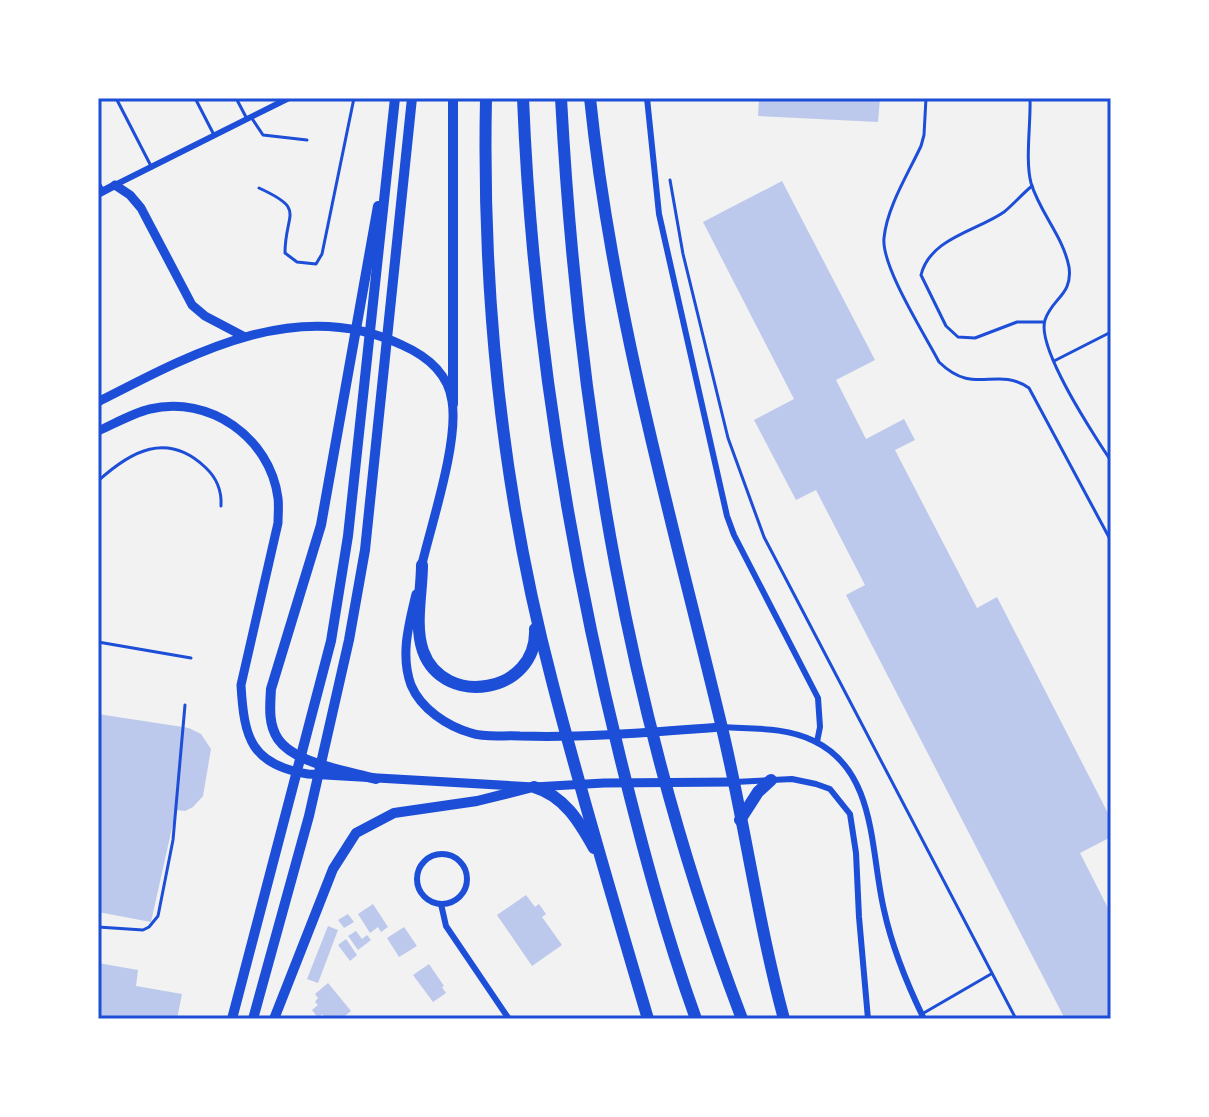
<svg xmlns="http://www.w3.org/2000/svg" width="1209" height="1117" font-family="Arial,sans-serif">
  <rect width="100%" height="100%" fill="#f2f2f2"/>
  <g fill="#bdc9ec">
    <path d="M759,98H880L878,122L758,116Z"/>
    <path d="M782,181L875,360L836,380L866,439L904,419L915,440L895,450L977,608L997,597L1111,819V837L1080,853L1111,914V1019H1065L846,595L865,585L816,490L796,500L754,420L794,399L703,222Z"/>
    <path d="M98,714L189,728L201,734L211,749L203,796L193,807L185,811L176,810L151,922L98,912Z"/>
    <path d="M526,895L535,907L539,904L546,914L542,917L562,945L532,966L497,915Z"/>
    <path d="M373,904L388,927L381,932L378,927L370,933L358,914Z"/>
    <path d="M348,914L354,922L344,928L338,920Z"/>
    <path d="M328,926L338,930L318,983L307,979Z"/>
    <path d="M404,927L417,946L399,957L387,938Z"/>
    <path d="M356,931L362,939L367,935L371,940L358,950L348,936Z"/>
    <path d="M346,939L357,955L350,961L338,945Z"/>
    <path d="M98,963L138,970L136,986L182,994L177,1019H98Z"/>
    <path d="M429,964L444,986L442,987L446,993L433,1002L413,975Z"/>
    <path d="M328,983L351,1011L341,1019H326L322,1014L318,1018L312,1010L318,1005L315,1002L318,998L315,994Z"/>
  </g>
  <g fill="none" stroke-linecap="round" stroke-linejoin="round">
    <g stroke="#1d4ed8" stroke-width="3">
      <path d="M116,98L152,168"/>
      <path d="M195,98L213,133"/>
      <path d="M236,98L247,119"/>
      <path d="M926,98L924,135L921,146C908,174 887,207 884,238C881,266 925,335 939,362C975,397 995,365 1029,388L1111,541"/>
      <path d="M1030,98C1031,123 1025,160 1031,183C1040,213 1063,236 1069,267C1073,295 1052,298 1045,320C1036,348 1094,435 1111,461"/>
      <path d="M251,117L263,135L307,140"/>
      <path d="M670,180L683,254L728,438L764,537L1016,1019"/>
      <path d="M98,181L102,188"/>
      <path d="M1032,186C1022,194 1014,204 1004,212C977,231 930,238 921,275L946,326L958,337L975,338L1017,322H1043"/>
      <path d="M259,188C307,210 285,212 285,253L297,262L316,264L322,254L354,98"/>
      <path d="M1054,361L1111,332"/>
      <path d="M98,481C131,451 167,431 205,467C217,478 222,490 221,506"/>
      <path d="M98,642L191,658"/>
      <path d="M98,927L143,930L149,927L158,916L173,840L185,705"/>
      <path d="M922,1014L991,974"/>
    </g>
    <g stroke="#1d4ed8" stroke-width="6">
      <path d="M647,98L659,214L727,516L734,535L818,698L820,727L817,742"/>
      <path d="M115,185L289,98"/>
      <path d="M723,727C753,729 786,727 814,741C877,771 870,851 884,910C892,947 907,984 924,1019"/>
      <path d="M735,782L792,779L816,784L830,789L850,814L856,853L859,917L868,1019"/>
      <circle cx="442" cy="879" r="25"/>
      <path d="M441,904L446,926L509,1019"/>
    </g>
    <path stroke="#1d4ed8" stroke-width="8" d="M98,194L115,185"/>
    <g stroke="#1d4ed8" stroke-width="9">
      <path d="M115,185L130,195L141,208L192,305L205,316L243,336"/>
      <path d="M98,402C191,354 298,295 402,345C427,356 448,373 452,401C459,442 431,525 421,568"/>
      <path d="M98,431C114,424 133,413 150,409C209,395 270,437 278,498C279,506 278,515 278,523L241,685C244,738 251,765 308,774L534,787L604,783L735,782"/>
      <path d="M416,594C409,624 400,655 411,685C421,709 447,726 471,733C486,738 504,735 520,736C587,738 654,732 722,727"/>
    </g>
    <g stroke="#1d4ed8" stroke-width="10">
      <path d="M453,404V98"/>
      <path d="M376,779C348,771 295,764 278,739C268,724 270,706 271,689L321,525L378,206"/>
      <path d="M232,1019L331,641L348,536L395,98"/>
      <path d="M253,1019L309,816L349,640L365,550L412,98"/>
      <path d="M274,1019L333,869L356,833L394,813L477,801L533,787"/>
    </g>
    <g stroke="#1d4ed8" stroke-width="12">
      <path d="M486,98C482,293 502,491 552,681C581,794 615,907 648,1019"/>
      <path d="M523,98C532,323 566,538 620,757C642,846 665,933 696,1019"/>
      <path d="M561,98C578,414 629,722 742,1019"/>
      <path d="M590,98C612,312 672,519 722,728C745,824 758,923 784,1019"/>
      <path d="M422,565C422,592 414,625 423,651C444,709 538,693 535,629"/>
      <path d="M534,787C564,796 579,821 594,848"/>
      <path d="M740,820L758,792L771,780"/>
    </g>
  </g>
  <rect width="1209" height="1117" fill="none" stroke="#ffffff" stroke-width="200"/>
  <rect x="100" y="100" width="1009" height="917" fill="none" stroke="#1d4ed8" stroke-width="3"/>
</svg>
